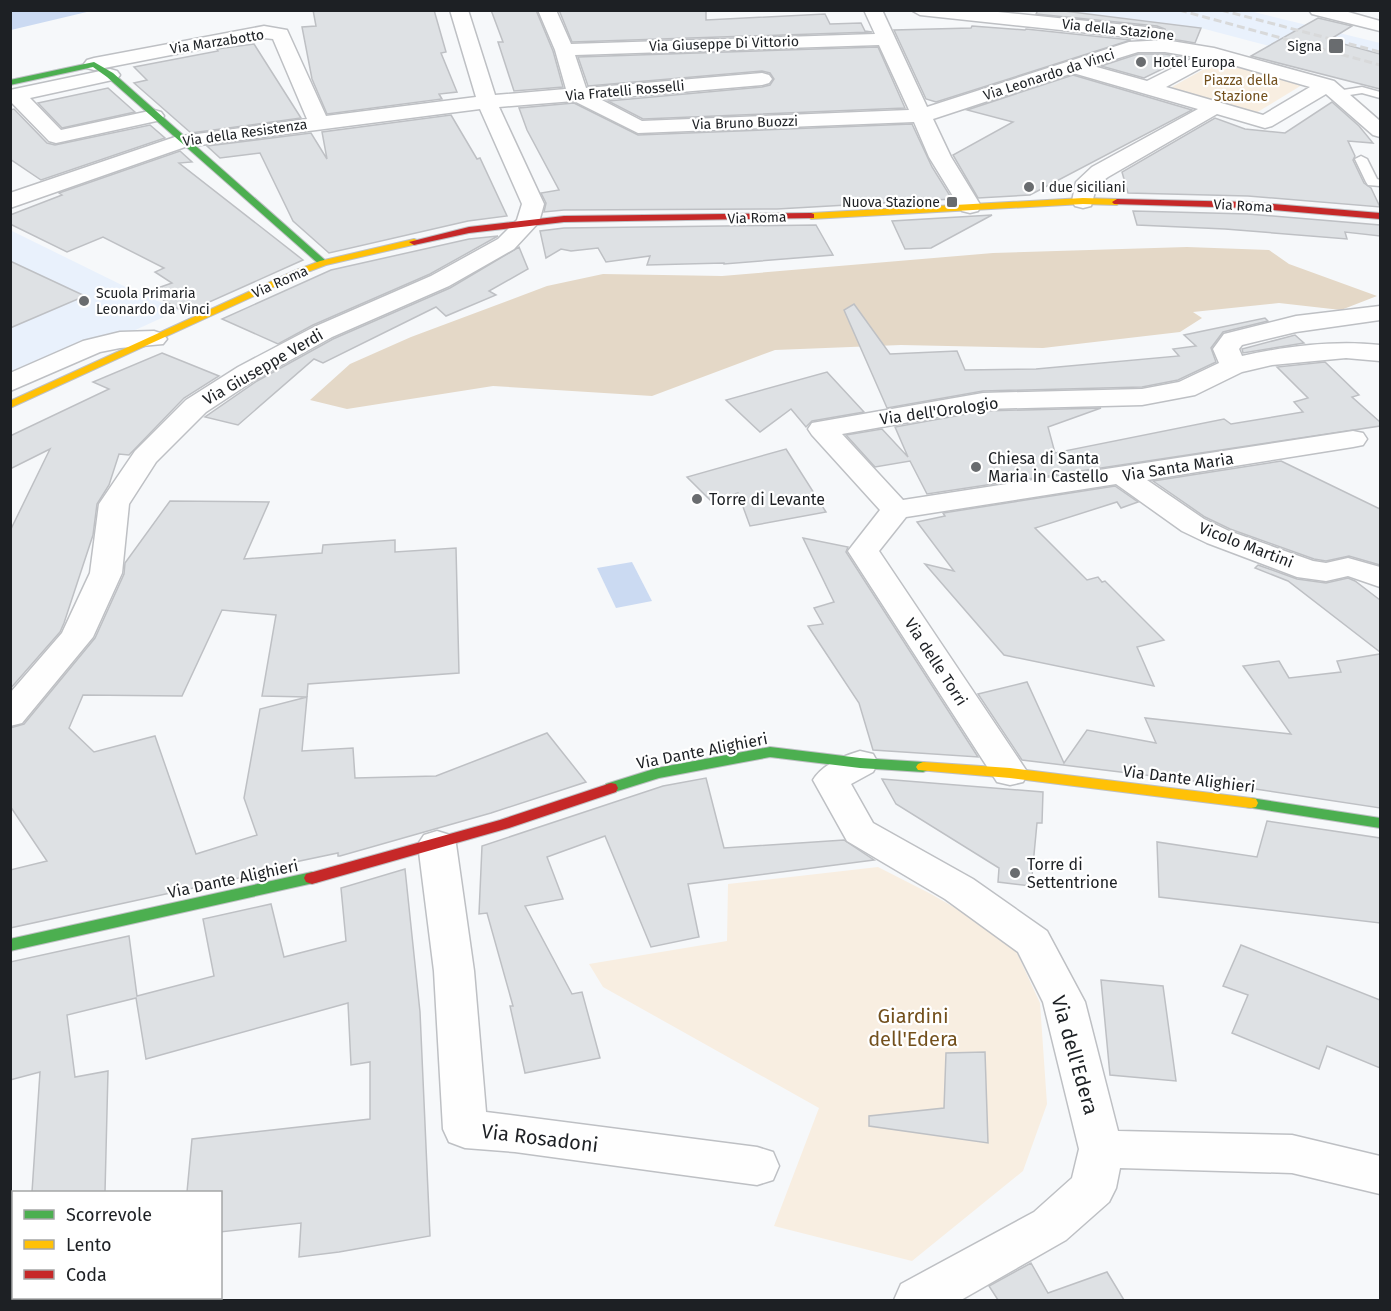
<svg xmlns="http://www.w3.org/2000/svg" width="1391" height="1311" font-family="'Fira Sans',sans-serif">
  <rect width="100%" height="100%" fill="#f6f8fa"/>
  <g fill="#e9f1fc">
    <path d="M1056,11H1250L1380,43V75L1201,28Z"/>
    <path d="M10,230L134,291L179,310L11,387Z"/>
  </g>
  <g fill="#f8eee1">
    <path d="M1217,62L1302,85L1256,113L1170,88Z"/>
    <path d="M878,867L931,894L1011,940L1040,1003L1047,1104L1023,1171L912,1261L774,1226L819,1108L603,987L589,964L727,941L728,884Z"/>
  </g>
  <path fill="#e4d8c7" d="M1187,247L1269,250L1289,264L1377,296L1341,310L1279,303L1193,312L1202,318L1180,332L1043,348L901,345L775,350L652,396L493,386L347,409L310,400L350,364L411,337L547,286L603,274L722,276L993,253Z"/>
  <g fill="#cbdaf2">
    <path d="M16,11V10L91,11L11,30V12Z"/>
    <path d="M632,562L652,601L616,608L597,568Z"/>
  </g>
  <g fill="#dee1e4" stroke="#bec0c4" stroke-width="1.5">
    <path d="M313,10H434L446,52L441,53L457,92L439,94L442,99L327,114L312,79L302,27L316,26Z"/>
    <path d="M491,10H536L553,51L563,87L514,91L498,42H503Z"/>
    <path d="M559,10H706V20L825,14L830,24L861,23L865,31L872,32L572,42Z"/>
    <path d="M1038,10H1056L1201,28L1195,43L1166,38L1165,29L1157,26L1036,14Z"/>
    <path d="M1318,18L1352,26L1329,40L1380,54V89L1251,56Z"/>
    <path d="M972,26L1025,30L1026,29L1131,40L936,102L926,99L894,30L971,28Z"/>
    <path d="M254,44L301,118L191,133L134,83L147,80L134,67L218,51L217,49Z"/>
    <path d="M878,47L905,108L643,119L608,101L762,87L770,85L774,79L770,73L762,71L588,86L578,57Z"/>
    <path d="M1138,54H1165L1185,58L1144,78L1101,66Z"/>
    <path d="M1073,75L1192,110L1030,195L978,198L953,155L1013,122L967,110Z"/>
    <path d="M108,88L135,112L62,128L38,103Z"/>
    <path d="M1332,102L1359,126L1373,143L1348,141L1355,156L1353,160L1364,183L1371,188L1380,207L1248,196L1128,193L1122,172L1215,118L1245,129L1285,133Z"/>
    <path d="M574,103L638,135L912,124L932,167L952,199L777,209L564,210L544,212L546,203L541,193L559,190L527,130L519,108Z"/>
    <path d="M14,109L47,143L55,145L150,125L165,138L41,180L10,159V110Z"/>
    <path d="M451,115L477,159L480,158L507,216L468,221L329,253L293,221L260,153L220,158L207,146L311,133L327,159L322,132Z"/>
    <path d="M180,151L192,162L179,163L303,260L196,308L188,305L178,309L149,291L172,283L155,272L164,268L103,237L67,252L10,224V215L62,195L59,193Z"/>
    <path d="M1133,211L1248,214L1380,225V236L1345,232L1347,239L1225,229L1137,225Z"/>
    <path d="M992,215L931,248L905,249L892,221Z"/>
    <path d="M816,225L833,255L724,264V263L647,265L650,256L606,262L598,248L571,251L561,249L546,258L540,231L564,228Z"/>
    <path d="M498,236L430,274L313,325L278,344L222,319L331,270L469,239Z"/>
    <path d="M519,247L528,269L489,291L496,295L446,316L436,307L323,363L314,359L238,425L205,417L257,381L333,339L450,288Z"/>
    <path d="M10,261L85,296L10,328Z"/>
    <path d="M854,304L890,354L957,351L965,370L1036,369L1179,356L1173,349L1196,346L1184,335L1265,318L1268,321L1223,332L1211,348L1216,362L1178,380L1142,387L983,391L887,408L844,310Z"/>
    <path d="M1295,335L1304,343L1243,353L1242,349Z"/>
    <path d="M162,353L219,376L184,398L129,455L119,454L109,485L97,504L93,535L64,623L60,632L10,689V531L50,449L10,469V436L109,389L93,382Z"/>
    <path d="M1325,362L1359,395L1352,397L1380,422V426L927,494L910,461L875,467L846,435L882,429L908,457L895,427L983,411L1101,408L1048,427L1055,453L1224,419L1231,424L1303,412L1294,402L1308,398L1277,367Z"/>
    <path d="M827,372L864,412L812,421L806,427L791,409L760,432L726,400Z"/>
    <path d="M786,449L826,512L750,526L738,493L711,501L687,477Z"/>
    <path d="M1281,461L1380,509V565L1349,556L1326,561L1314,559L1230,529L1205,517L1153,481Z"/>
    <path d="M1115,486L1138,502L1121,508L1117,502L1035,528L1087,580L1098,577L1102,582L1105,581L1164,640L1137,647L1154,686L1004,655L925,564L954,571L917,522L945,516L943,513Z"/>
    <path d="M170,501L269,502L244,559L322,553L323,545L395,540V552L456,548L459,673L308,684L307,697L262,696L276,615L222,610L182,696L83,695L69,728L94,752L155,736L196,854L257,835L244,798L260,709L307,697L302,751L353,748L355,778L436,776L547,733L586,782L491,813L340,856H338V853L295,862L266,872L10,928V870L47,861L10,806V728L24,724L95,638L124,574L125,563Z"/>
    <path d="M803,538L848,547L846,552L978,757L873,750L859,703L808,626L823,624L814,608L834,602Z"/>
    <path d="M1258,565L1297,579L1326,583L1348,578L1355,581L1380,600V652L1288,581L1255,568Z"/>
    <path d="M1380,654V808L1235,786L1022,760L978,694L1027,682L1064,763L1087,730L1156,743L1145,718L1291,734L1243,666L1279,661L1289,678L1341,672L1337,661Z"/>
    <path d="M706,778L724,848L844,840L874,860L688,884L699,937L651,947L605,836L547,857L563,899L525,906L572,994L582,992L600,1058L525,1073L510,1006H513L487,913L479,914L482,846L663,786Z"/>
    <path d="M882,779L1043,792L1042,823H1037L1031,886L998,882L999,868L896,804Z"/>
    <path d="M1267,821L1380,838V923L1159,897L1157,842L1257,857Z"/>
    <path d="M405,869L420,1012L430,1236L339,1252L299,1257L301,1223L220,1232V1192H187L192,1139L370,1119V1062L351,1065L348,1003L146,1059L136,998L67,1015L75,1077L108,1071L105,1192H32L40,1072L10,1080V962L129,936L137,996L214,976L203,919L271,904L284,957L346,941L341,888Z"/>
    <path d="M1241,945L1380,1000V1068L1327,1046L1319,1069L1232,1033L1248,995L1223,986Z"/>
    <path d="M1101,980L1163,986L1176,1081L1110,1075Z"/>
    <path d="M985,1052L988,1143L869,1126V1116L944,1108L946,1053Z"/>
    <path d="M1031,1263L1048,1293L1107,1272L1124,1300H998L989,1286Z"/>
  </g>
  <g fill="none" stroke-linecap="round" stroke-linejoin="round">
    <defs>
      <g id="lane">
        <path d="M1362,87L1380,92V98L1362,93L1337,97L1332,94L1337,91Z"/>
        <path d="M1361,156L1367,159L1377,179L1380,180V186L1368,185L1366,182L1355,159Z"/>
      </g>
      <g id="street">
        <path d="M450,10H468L495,95L566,89L555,50L538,10H556L571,44L875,34L864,10H882L927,107L1129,42L1165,40L1214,48L1334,81L1380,121V137L1373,135L1326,94L1272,126L1265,128L1217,114L1108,177L1097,185L1091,206L1083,208L1075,206L1072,201L1076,182L1092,167L1198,109L1073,73L933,119L951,157L981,206L978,211L970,213L962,211L959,206L929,157L914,122L638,133L574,101L499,107L544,204L539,222L514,249L449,286L332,337L256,379L206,412L156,462L129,504L122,573L93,637L22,723L10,726V693L62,633L90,573L99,504L135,451L186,400L238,367L314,327L431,276L498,239L517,220L522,204L480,109L185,147L10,208V193L175,137L307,119L273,39L264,38L217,46L94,70L87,68L84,64L87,60L94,58L264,26L287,30L326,116L476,97ZM879,45L909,110L642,121L600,99L762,85L769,83L772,79L769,75L762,73L586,88L575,55ZM1138,52H1165L1195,57L1147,81L1093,66ZM1216,60L1310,87L1263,115L1166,87Z"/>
        <path d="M911,10H978L1156,28L1163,30L1165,34L1163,38L1156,40L920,15Z"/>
        <path d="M1309,10H1341L1380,21V31L1312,14Z"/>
        <path d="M110,69L117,71L120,75L117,79L30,98L61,130L154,110L161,112L164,116L161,120L56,143L49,141L10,101V90Z"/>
        <path d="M1380,306V320L1296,332L1242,345L1239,349L1242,356C1287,346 1334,340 1380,345V361L1346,358L1272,365L1242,372L1195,395L1142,405L983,409L842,434L903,500L1353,431L1363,433L1367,439L1363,445L1353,447L1147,480L1204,519L1229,531L1313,561L1326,563L1348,558L1380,567V587L1348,576L1326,581L1297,577L1207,543L1182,531L1116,484L906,517L879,551L1028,773L1023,782L1010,785L997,782L848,551L880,510L812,435L808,429L812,423L983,393L1142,389L1179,382L1219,363L1213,349L1224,334L1296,316Z"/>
        <path d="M154,331L163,334L167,339L163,344L120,348L100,352L10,391V373L83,341L120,332Z"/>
        <path d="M860,751L873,754L878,763L873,772L851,784L873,823L973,879L1047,931L1085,1002L1118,1131L1292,1135L1380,1156V1194L1292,1173L1120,1168L1116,1188L1109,1202L1066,1240L961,1300H894L901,1284L1034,1212L1072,1178L1079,1149L1043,1002L1018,952L945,899L847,841L813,780C822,765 843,756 860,751Z"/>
        <path d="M437,831L450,835L456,844L474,971L486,1112L757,1147L773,1152L779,1166L773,1180L757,1185L515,1152L465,1148L449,1142L443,1129L434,971L418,844L424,835Z"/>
      </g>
      <g id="fast">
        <path d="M94,62L113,73L326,261V265H320L107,77L93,67L10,85V80Z"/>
        <path d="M770,747L860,758L923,762L928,764L930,767L928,770L923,772L860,768L770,757L659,778L611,793L606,792L604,788L606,784L657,768Z"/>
        <path d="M1251,798L1380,818V828L1246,807L1244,803L1246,799Z"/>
        <path d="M312,872L318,874L320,878L318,882L10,951V939Z"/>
      </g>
      <g id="slow">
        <path d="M1083,198L1117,199L1122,202L1117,205L1083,204L811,219L806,216L811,213Z"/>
        <path d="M414,239L417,240V244L326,265L300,275L10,408V401L294,271L320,261Z"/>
        <path d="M923,762L1010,768L1251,798L1256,799L1258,803L1256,807L1251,808L1010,778L918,770L916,767L918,764Z"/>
      </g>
      <g id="jam">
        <path d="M1117,199L1248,202L1380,213V219L1248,208L1114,204L1112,202Z"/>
        <path d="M811,213L814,214V218L564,222L469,233L414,245L409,242L469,227L564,216Z"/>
        <path d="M611,783L616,784L618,788L616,792L509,828L312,884L306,882L304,878L306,874L500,820Z"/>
      </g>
    </defs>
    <use href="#lane" stroke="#bec0c4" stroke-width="3"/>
    <use href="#street" stroke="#bec0c4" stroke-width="3"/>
    <use href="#fast" stroke="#bec0c4" stroke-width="2"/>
    <use href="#slow" stroke="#bec0c4" stroke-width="2"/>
    <use href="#jam" stroke="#bec0c4" stroke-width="2"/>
    <use href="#lane" fill="#fefefe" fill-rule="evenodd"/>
    <use href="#street" fill="#fefefe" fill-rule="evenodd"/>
    <use href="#fast" fill="#4caf50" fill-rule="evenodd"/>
    <use href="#slow" fill="#ffc107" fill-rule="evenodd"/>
    <use href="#jam" fill="#c62828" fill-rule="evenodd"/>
    <g stroke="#d8d9da" stroke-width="3" stroke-dasharray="8 4" stroke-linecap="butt">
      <path d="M1179,10L1380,65"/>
      <path d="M1221,10L1380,52"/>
    </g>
  </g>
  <g fill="#696c6f" stroke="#fff" stroke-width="2">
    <rect x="1328" y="38" width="16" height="16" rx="3"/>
    <circle cx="1141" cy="62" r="6"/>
    <circle cx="1029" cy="187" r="6"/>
    <rect x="946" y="196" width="12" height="12" rx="3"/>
    <circle cx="84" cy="301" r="6"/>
    <circle cx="976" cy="467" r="6"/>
    <circle cx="697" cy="499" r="6"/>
    <circle cx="1015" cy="873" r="6"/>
  </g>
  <g text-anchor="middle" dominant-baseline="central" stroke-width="4.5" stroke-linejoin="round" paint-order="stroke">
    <g font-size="14" fill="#1d2024" stroke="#fff">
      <text transform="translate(1118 30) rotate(6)">Via della Stazione</text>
      <text transform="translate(217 42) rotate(-9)">Via Marzabotto</text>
      <text transform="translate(724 44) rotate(-2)">Via Giuseppe Di Vittorio</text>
      <text transform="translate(1049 75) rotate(-18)">Via Leonardo da Vinci</text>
      <text transform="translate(625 91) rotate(-5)">Via Fratelli Rosselli</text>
      <text transform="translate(745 123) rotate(-2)">Via Bruno Buozzi</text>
      <text transform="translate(245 133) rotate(-8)">Via della Resistenza</text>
      <text transform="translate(1243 206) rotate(3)">Via Roma</text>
      <text transform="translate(757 218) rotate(-2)">Via Roma</text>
      <text transform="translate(280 282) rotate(-24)">Via Roma</text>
    </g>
    <g font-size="14" fill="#1d2024" stroke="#fff" text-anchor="start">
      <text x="1322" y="46" text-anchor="end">Signa</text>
      <text x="1153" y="62">Hotel Europa</text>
      <text x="1041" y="187">I due siciliani</text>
      <text x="940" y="202" text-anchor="end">Nuova Stazione</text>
      <text x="96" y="293">Scuola Primaria<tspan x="96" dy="16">Leonardo da Vinci</tspan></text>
    </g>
    <g font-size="14" fill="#73501d" stroke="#fff">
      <text x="1241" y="80">Piazza della<tspan x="1241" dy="16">Stazione</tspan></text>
    </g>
    <g font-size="16" fill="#1d2024" stroke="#fff">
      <text transform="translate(263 367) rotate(-30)">Via Giuseppe Verdi</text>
      <text transform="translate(939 411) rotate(-8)">Via dell'Orologio</text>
      <text transform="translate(1178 467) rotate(-9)">Via Santa Maria</text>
      <text transform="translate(1246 545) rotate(21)">Vicolo Martini</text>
      <text transform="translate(936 662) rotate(57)">Via delle Torri</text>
      <text transform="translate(702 751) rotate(-11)">Via Dante Alighieri</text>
      <text transform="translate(1189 779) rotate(7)">Via Dante Alighieri</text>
      <text transform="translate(233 879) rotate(-12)">Via Dante Alighieri</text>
    </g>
    <g font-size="16" fill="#1d2024" stroke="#fff" text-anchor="start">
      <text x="988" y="458">Chiesa di Santa<tspan x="988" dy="18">Maria in Castello</tspan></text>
      <text x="709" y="499">Torre di Levante</text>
      <text x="1027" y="864">Torre di<tspan x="1027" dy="18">Settentrione</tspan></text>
    </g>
    <g font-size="20" fill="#73501d" stroke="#fff">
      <text x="913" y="1016">Giardini<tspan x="913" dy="23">dell'Edera</tspan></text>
    </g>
    <g font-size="20" fill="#1d2024" stroke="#fff">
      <text transform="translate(1075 1055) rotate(74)">Via dell'Edera</text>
      <text transform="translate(540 1138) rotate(7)">Via Rosadoni</text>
    </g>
  </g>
  <rect width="1391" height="1311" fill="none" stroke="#1d2024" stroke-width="24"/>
  <rect x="12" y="1191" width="210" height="108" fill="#ffffff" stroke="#a5a6a7" stroke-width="1.5"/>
  <rect x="24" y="1210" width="30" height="9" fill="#4caf50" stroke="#a5a6a7" stroke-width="1.5"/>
  <text x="66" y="1221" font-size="18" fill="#1d2024">Scorrevole</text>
  <rect x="24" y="1240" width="30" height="9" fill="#ffc107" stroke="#a5a6a7" stroke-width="1.5"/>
  <text x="66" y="1251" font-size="18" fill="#1d2024">Lento</text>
  <rect x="24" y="1270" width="30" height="9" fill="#c62828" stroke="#a5a6a7" stroke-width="1.5"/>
  <text x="66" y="1281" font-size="18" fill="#1d2024">Coda</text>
</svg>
